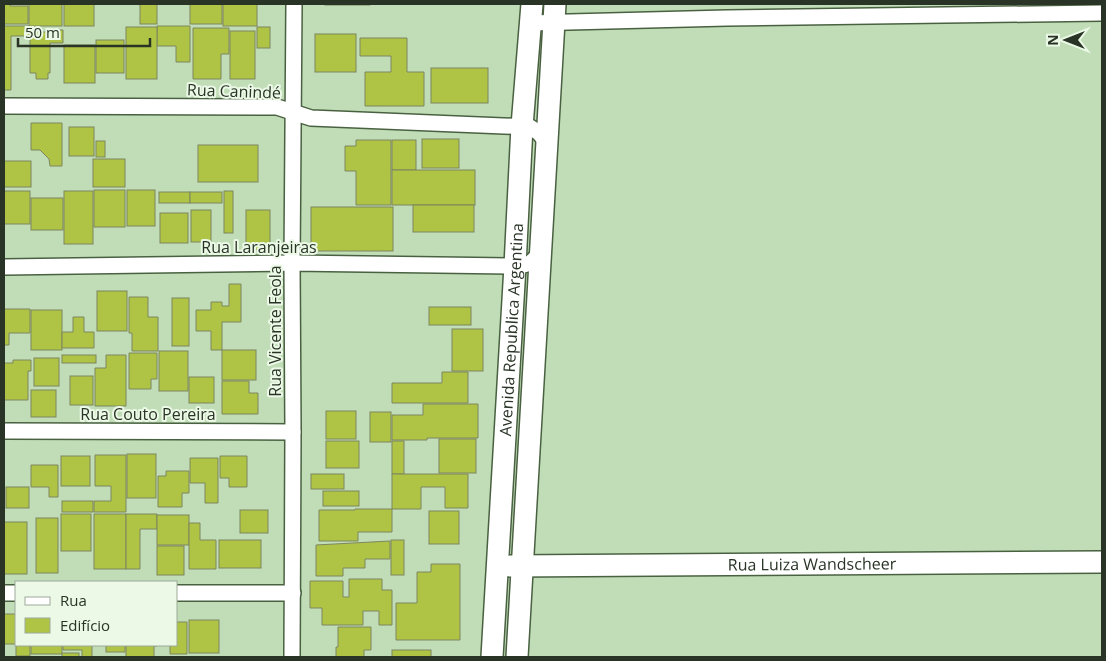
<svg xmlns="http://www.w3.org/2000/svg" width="1106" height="661" font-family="'Open Sans',sans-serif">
  <rect width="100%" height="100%" fill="#c1ddb8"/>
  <g fill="#afc445" stroke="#7d865e">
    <path d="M4,4H10V6H28V24H4Z"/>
    <rect x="29" y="4" width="33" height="22"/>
    <rect x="64" y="4" width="30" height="22"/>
    <rect x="140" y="4" width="17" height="20"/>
    <rect x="190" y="4" width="32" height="20"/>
    <rect x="223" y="4" width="34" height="22"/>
    <rect x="325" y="4" width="45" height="1"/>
    <path d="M4,26H30V36H11V90H4Z"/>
    <path d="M157,26H190V62H176V46H157Z"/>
    <rect x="126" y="27" width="31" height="52"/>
    <rect x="257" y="27" width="13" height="21"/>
    <path d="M193,28H229V54H221V79H193Z"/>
    <path d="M46,30H63V43H50V73H48V79H36V73H30V32H46Z"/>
    <rect x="230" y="31" width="25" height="48"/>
    <rect x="315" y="34" width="41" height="38"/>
    <path d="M360,38H407V72H424V106H365V72H391V56H360Z"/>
    <rect x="96" y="40" width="28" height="33"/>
    <rect x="64" y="45" width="31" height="38"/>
    <rect x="431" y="68" width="57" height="35"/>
    <path d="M31,123H62V166H50L49,159L40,150H31Z"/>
    <rect x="69" y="127" width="25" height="29"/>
    <rect x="422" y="139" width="37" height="29"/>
    <path d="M356,140H391V205H356V171H345V146H356Z"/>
    <rect x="392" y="140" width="24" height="30"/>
    <rect x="96" y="141" width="9" height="16"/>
    <rect x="198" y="145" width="60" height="37"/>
    <rect x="93" y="159" width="32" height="28"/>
    <rect x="4" y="161" width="27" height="26"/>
    <rect x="392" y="170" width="83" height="35"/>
    <rect x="94" y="190" width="31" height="37"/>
    <rect x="127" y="190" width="28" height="36"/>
    <rect x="4" y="191" width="26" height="33"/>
    <rect x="64" y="191" width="29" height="53"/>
    <rect x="224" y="191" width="9" height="42"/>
    <rect x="159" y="192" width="31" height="11"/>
    <rect x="190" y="192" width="32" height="11"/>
    <rect x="31" y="198" width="32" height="32"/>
    <rect x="413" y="205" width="61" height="27"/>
    <rect x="311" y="207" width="82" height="44"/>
    <rect x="191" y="210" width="20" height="32"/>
    <rect x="246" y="210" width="24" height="40"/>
    <rect x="160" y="213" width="28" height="30"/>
    <path d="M229,284H241V322H222V350H211V331H196V310H211V302H222V306H229Z"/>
    <rect x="97" y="291" width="30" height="40"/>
    <path d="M129,297H148V317H158V351H132V333H129Z"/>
    <rect x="172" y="298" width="17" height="48"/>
    <rect x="429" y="307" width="42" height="18"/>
    <path d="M4,309H30V333H9V345H4Z"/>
    <rect x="31" y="310" width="31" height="40"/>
    <path d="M73,317H84V332H94V348H62V332H73Z"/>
    <rect x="452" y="329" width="31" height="42"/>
    <rect x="222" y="350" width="34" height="30"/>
    <rect x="159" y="351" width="29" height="40"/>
    <path d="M129,353H157V379H151V389H129Z"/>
    <rect x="62" y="355" width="34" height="8"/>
    <path d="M106,355H126V406H95V368H106Z"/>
    <rect x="34" y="358" width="25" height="28"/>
    <path d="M13,360H31V371H28V400H4V363H13Z"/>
    <path d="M442,372H468V403H392V383H442Z"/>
    <rect x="70" y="376" width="23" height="29"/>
    <rect x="189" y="377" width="25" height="26"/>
    <path d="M222,381H249V393H258V414H222Z"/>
    <rect x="31" y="390" width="25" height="27"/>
    <path d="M423,404H478V438H427V440H392V415H423Z"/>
    <rect x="326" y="411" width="30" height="28"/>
    <rect x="370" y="412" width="21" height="30"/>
    <rect x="439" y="439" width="37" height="34"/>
    <rect x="326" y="441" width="33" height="27"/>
    <rect x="392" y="441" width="12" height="33"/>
    <rect x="127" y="454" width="29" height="44"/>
    <path d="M95,455H126V512H94V501H111V486H95Z"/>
    <rect x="61" y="456" width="29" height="30"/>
    <path d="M220,456H247V487H229V478H220Z"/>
    <path d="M190,458H218V503H205V483H190Z"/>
    <path d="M31,465H58V497H49V487H31Z"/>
    <path d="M166,471H189V493H182V507H158V476H166Z"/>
    <rect x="311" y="474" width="33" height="15"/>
    <path d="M392,474H468V508H445V487H421V509H392Z"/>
    <rect x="6" y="487" width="23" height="21"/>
    <rect x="323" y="491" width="36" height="15"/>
    <rect x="62" y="501" width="31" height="11"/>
    <path d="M355,509H392V532H358V541H319V510H355Z"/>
    <rect x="240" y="510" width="28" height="23"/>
    <rect x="429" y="511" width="30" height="33"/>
    <rect x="61" y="514" width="30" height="37"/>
    <rect x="94" y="514" width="32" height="55"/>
    <path d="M126,514H157V529H140V569H126Z"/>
    <rect x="157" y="515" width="32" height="30"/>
    <rect x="36" y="518" width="22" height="55"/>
    <rect x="4" y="522" width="23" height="52"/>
    <path d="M189,523H200V540H216V569H189Z"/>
    <rect x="219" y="540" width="42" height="28"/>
    <rect x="391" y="540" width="13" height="35"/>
    <path d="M390,541V559H365V568H343V576H316V545Z"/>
    <rect x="157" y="546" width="27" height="29"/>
    <path d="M431,564H460V640H396V603H417V572H431Z"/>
    <path d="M349,579H382V590H392V625H379V611H363V625H322V608H310V581H343V597H349Z"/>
    <rect x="4" y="614" width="12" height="30"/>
    <rect x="189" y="620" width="30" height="33"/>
    <path d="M176,622H187V654H170V645H176Z"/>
    <path d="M338,627H371V650H364V657H336V647H338Z"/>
    <rect x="16" y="645" width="14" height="11"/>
    <rect x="31" y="645" width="31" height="9"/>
    <path d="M63,645H92V657H82V650H63Z"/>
    <rect x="106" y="645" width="19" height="7"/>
    <path d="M126,645H157V646H154V657H126Z"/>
    <rect x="392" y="650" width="39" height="7"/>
    <rect x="62" y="653" width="17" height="4"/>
  </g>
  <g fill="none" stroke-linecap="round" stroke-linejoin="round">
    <defs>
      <g id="minor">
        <path d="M530,23L727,18L1102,13"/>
        <path d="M4,106L277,107L311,118L530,127L539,133L548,144"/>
        <path d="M4,267L292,263L515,266C530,265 532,263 541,251"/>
        <path d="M4,431L293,432"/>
        <path d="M4,593H16"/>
        <path d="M176,593H293"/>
        <path d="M292,657L293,432L292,263L294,4"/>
      </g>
      <g id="secondary">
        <path id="s1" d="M510,566L1102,562"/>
        <path id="s2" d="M492,657L515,266L522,126L532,4"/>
        <path d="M517,657L555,4"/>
      </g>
    </defs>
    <use href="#minor" stroke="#496141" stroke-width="18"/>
    <use href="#secondary" stroke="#496141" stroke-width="24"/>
    <use href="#minor" stroke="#fff" stroke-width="15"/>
    <use href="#secondary" stroke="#fff" stroke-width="21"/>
  </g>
  <g text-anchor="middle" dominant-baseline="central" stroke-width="4" stroke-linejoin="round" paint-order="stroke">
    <g font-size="16" fill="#293426" stroke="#ebf9e6">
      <text transform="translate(234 91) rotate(2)">Rua Canindé</text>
      <text x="259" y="247">Rua Laranjeiras</text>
      <text stroke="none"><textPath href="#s2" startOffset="328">Avenida Republica Argentina</textPath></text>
      <text transform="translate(275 331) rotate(-90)">Rua Vicente Feola</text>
      <text x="148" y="414">Rua Couto Pereira</text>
      <text stroke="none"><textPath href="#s1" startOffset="302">Rua Luiza Wandscheer</textPath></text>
    </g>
  </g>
  <rect width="1106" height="661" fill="none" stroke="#293426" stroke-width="10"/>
  <rect x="15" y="581" width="162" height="65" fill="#ebf9e6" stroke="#9daa99"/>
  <rect x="25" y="597" width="25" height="8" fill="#ffffff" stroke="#9daa99"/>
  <text x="60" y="606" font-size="15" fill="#293426">Rua</text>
  <rect x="25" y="618" width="25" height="15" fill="#afc445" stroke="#9daa99"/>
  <text x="60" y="631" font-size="15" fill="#293426">Edifício</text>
  <g transform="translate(1066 40) rotate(270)" stroke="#ebf9e6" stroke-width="4" paint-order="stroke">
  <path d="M0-4L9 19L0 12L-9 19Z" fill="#293426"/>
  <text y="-8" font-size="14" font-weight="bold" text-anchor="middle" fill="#293426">N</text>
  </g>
  <path d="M18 38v8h132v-8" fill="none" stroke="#293426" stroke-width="2.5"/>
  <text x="25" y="38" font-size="15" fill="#293426" stroke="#ebf9e6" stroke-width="4" paint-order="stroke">50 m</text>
</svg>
